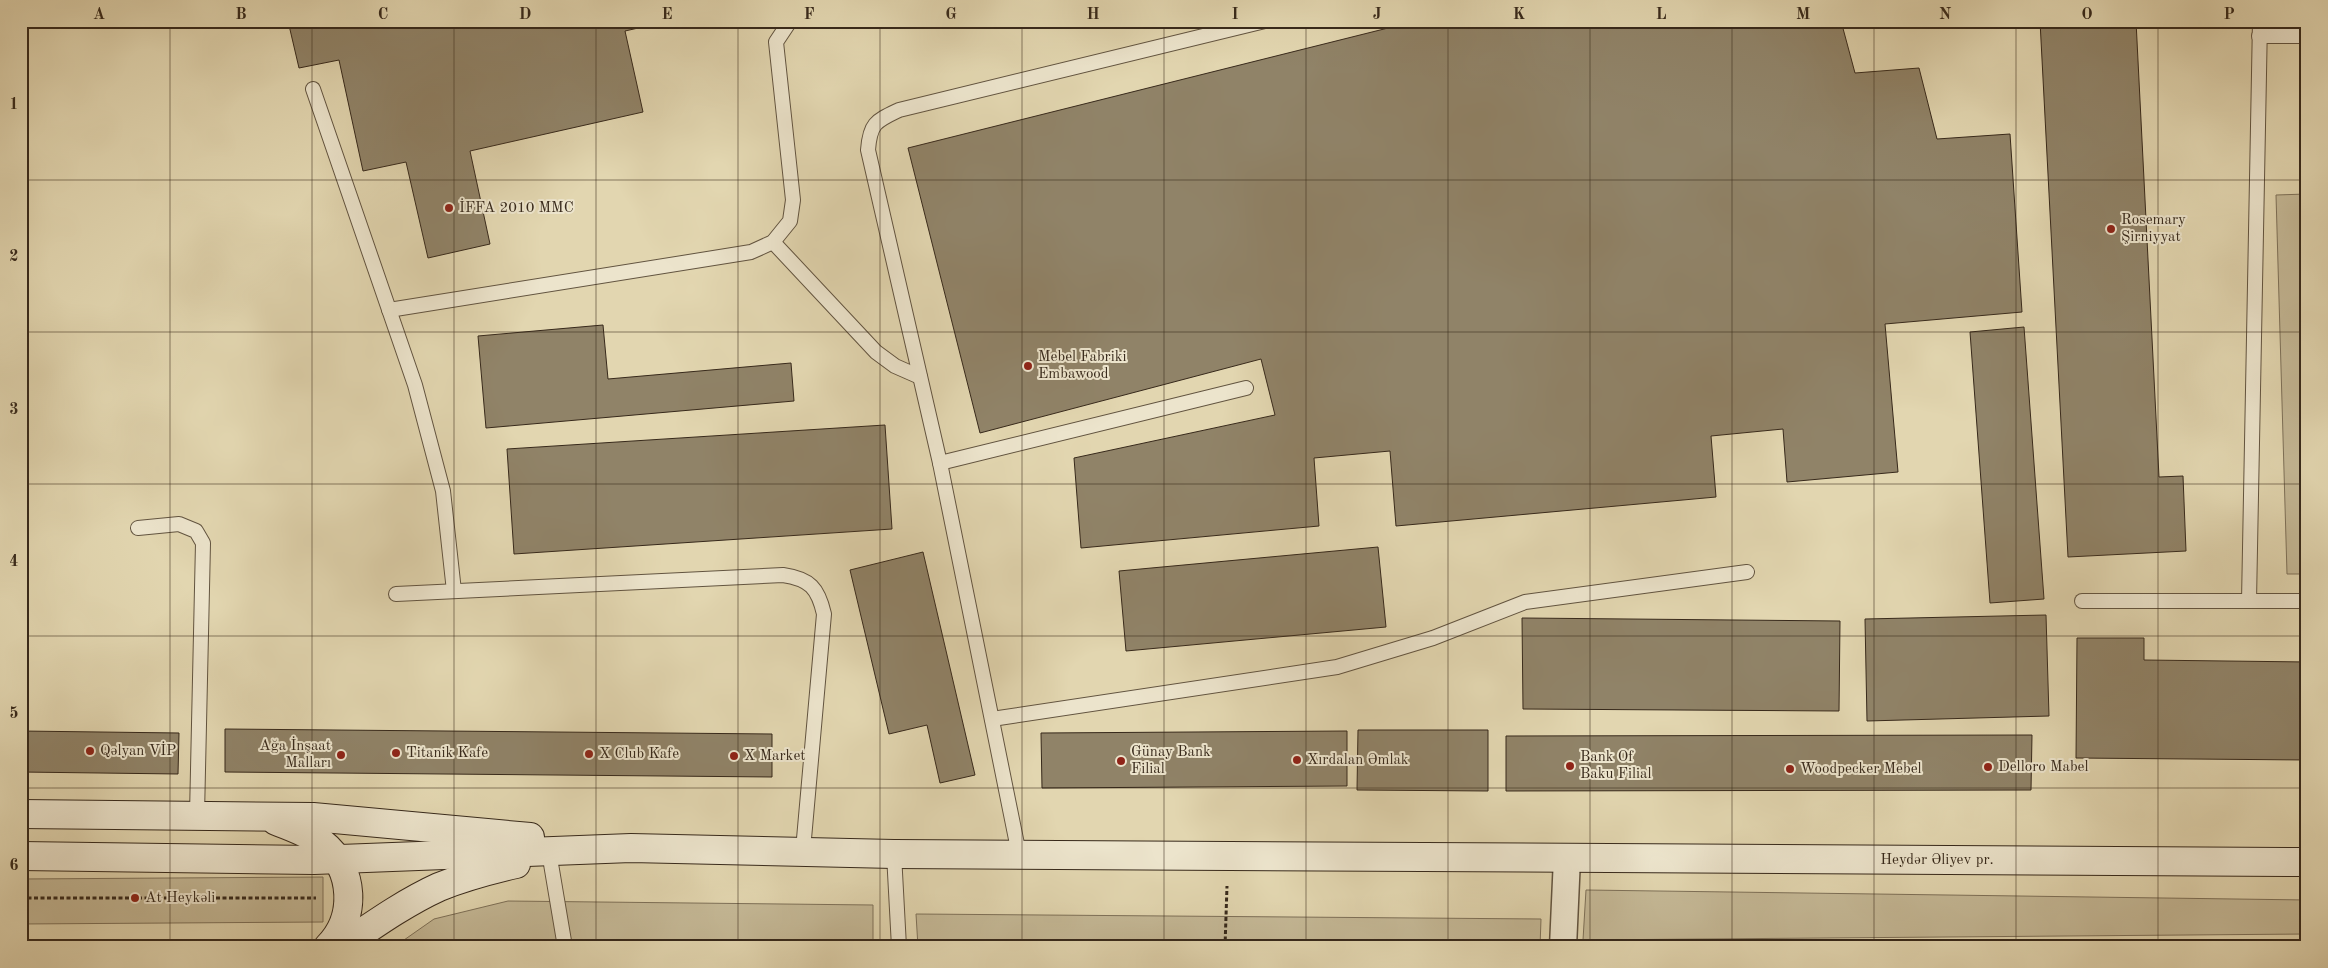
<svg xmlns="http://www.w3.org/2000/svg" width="2328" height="968" font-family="'Old Standard TT',serif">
  <rect width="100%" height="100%" fill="#e2d6b0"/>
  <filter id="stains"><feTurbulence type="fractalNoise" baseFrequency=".004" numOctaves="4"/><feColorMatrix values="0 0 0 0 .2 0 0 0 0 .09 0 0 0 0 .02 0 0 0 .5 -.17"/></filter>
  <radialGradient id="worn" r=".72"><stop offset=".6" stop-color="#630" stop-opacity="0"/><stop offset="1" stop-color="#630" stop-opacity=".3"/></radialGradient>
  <g fill="#c5b997" stroke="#7e7159">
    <path d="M2307,194V574H2287L2276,195Z"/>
    <path d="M323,877V922L21,924V879Z"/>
    <path d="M1586,890L2307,900V934L1583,940Z"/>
    <path d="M508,901L873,905V947H394L434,919Z"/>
    <path d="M916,914L1541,919L1540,947H918Z"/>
  </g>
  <g fill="#908368" stroke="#37291b">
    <path d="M288,21H669L625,31L643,112L470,151L490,244L428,258L406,162L363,171L339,60L299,68Z"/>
    <path d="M1416,21H1841L1855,73L1919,68L1937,139L2010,134L2022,312L1885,324L1898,472L1787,482L1783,429L1711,436L1716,497L1396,526L1390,451L1314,458L1319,526L1081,548L1074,458L1275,415L1261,359L980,433L908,148Z"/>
    <path d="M2040,21H2136L2159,477L2183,476L2186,551L2068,557Z"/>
    <path d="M603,325L608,379L791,363L794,401L486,428L478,336Z"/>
    <path d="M2024,327L2044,599L1990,603L1970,332Z"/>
    <path d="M885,425L892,529L514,554L507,449Z"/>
    <path d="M1378,547L1386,627L1126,651L1119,571Z"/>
    <path d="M923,552L975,775L940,783L927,725L889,734L850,570Z"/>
    <path d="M2046,615L2049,716L1867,721L1865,619Z"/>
    <path d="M1522,618L1840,621L1839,711L1523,709Z"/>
    <path d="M2077,638H2144V660L2307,662V760L2076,758Z"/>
    <path d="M225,729L772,734V777L225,772Z"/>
    <path d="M1358,730H1488V791L1357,790Z"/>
    <path d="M21,731L179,733L178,774L21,772Z"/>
    <path d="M1347,731V786L1042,788L1041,733Z"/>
    <path d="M2032,735L2031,790L1506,791V736Z"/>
  </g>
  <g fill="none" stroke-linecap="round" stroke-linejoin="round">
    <defs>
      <g id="service">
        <path d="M2259,36H2307"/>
        <path d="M313,89L415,385L443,491L454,591"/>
        <path d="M773,242L876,352L895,366L920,377"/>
        <path d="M389,310L751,252L773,242L790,221L793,200L776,42L790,21"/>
        <path d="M940,463L1246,388"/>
        <path d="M138,528L179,524L196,531L203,543L197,815"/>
        <path d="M396,594L783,575C810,579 818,588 824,614L803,850"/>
        <path d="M2082,601H2307"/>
        <path d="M2249,601L2260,21"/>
        <path d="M992,719L1337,667L1433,638L1525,602L1747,572"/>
        <path d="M894,854L899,947"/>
        <path d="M1019,854L940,463L868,150C870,123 876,121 899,110L1265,21"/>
        <path d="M550,858L565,947"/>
      </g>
      <path id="minor" d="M1563,947L1567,858"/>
      <g id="secondary">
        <path d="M21,814L313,817L530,837"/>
        <path d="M276,821C292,827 309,833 322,843C355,869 357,918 328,947"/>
        <path d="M21,856L314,860L631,848L894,854L2307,862"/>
        <path d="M341,947C372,926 404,903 439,887C464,877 490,870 516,864"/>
      </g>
    </defs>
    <use href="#service" stroke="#625440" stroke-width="16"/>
    <use href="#minor" stroke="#625440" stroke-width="29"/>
    <use href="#secondary" stroke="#37291b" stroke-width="30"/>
    <g stroke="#37291b" stroke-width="3" stroke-dasharray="4 2.5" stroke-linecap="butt">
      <path d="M21,898H316"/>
      <path d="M1225,947L1227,886"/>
    </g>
    <use href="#service" stroke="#ece4cc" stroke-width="14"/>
    <use href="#minor" stroke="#ece4cc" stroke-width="26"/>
    <use href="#secondary" stroke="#ece4cc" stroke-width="28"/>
  </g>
  <path fill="none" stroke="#37291b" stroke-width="1" stroke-opacity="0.55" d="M170,21V947M312,21V947M454,21V947M596,21V947M738,21V947M880,21V947M1022,21V947M1164,21V947M1306,21V947M1448,21V947M1590,21V947M1732,21V947M1874,21V947M2016,21V947M2158,21V947M21,180H2307M21,332H2307M21,484H2307M21,636H2307M21,788H2307"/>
  <g fill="#8f2418" stroke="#ece4cc" stroke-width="2">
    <circle cx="449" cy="208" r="5"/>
    <circle cx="2111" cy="229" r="5"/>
    <circle cx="1028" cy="366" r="5"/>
    <circle cx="90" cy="751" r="5"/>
    <circle cx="396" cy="753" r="5"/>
    <circle cx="589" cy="754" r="5"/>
    <circle cx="341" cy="755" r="5"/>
    <circle cx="734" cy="756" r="5"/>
    <circle cx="1297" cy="760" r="5"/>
    <circle cx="1121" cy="761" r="5"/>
    <circle cx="1570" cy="766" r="5"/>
    <circle cx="1988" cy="767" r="5"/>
    <circle cx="1790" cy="769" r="5"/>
    <circle cx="135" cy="898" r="5"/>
  </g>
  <g text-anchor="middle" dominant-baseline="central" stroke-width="4" stroke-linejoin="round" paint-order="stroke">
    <g font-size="15" fill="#37291b" stroke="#ece4cc" text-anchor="start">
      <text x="459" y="208">İFFA 2010 MMC</text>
      <text x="2121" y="220">Rosemary<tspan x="2121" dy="17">Şirniyyat</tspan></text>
      <text x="1038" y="357">Mebel Fabriki<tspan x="1038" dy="17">Embawood</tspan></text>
      <text x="331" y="746" text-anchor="end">Ağa İnşaat<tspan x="331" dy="17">Malları</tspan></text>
      <text x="100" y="751">Qəlyan VİP</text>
      <text x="1131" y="752">Günay Bank<tspan x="1131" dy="17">Filial</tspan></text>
      <text x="406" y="753">Titanik Kafe</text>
      <text x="599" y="754">X Club Kafe</text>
      <text x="744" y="756">X Market</text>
      <text x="1580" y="757">Bank Of<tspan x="1580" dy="17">Baku Filial</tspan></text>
      <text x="1307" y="760">Xırdalan Əmlak</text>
      <text x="1998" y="767">Delloro Mabel</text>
      <text x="1800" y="769">Woodpecker Mebel</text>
      <text x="145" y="898">At Heykəli</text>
    </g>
    <g font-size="15" fill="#37291b" stroke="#ece4cc">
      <text x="1937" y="860">Heydər Əliyev pr.</text>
    </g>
  </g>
  <rect width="2328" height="968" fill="none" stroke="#e2d6b0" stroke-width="55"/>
  <rect x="28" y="28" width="2272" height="912" fill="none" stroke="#37291b" stroke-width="2"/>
  <g font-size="16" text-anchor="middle" font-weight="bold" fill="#37291b">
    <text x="99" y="19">A</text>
    <text x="241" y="19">B</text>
    <text x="383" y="19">C</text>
    <text x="525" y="19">D</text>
    <text x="667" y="19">E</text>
    <text x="809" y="19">F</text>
    <text x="951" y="19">G</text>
    <text x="1093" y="19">H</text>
    <text x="1235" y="19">I</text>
    <text x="1377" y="19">J</text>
    <text x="1519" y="19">K</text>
    <text x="1661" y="19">L</text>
    <text x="1803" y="19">M</text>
    <text x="1945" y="19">N</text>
    <text x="2087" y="19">O</text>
    <text x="2229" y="19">P</text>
    <text x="14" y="109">1</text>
    <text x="14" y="261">2</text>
    <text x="14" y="414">3</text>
    <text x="14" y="566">4</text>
    <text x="14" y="718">5</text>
    <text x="14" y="870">6</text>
  </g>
  <rect width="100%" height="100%" filter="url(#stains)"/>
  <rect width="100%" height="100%" fill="url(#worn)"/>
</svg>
